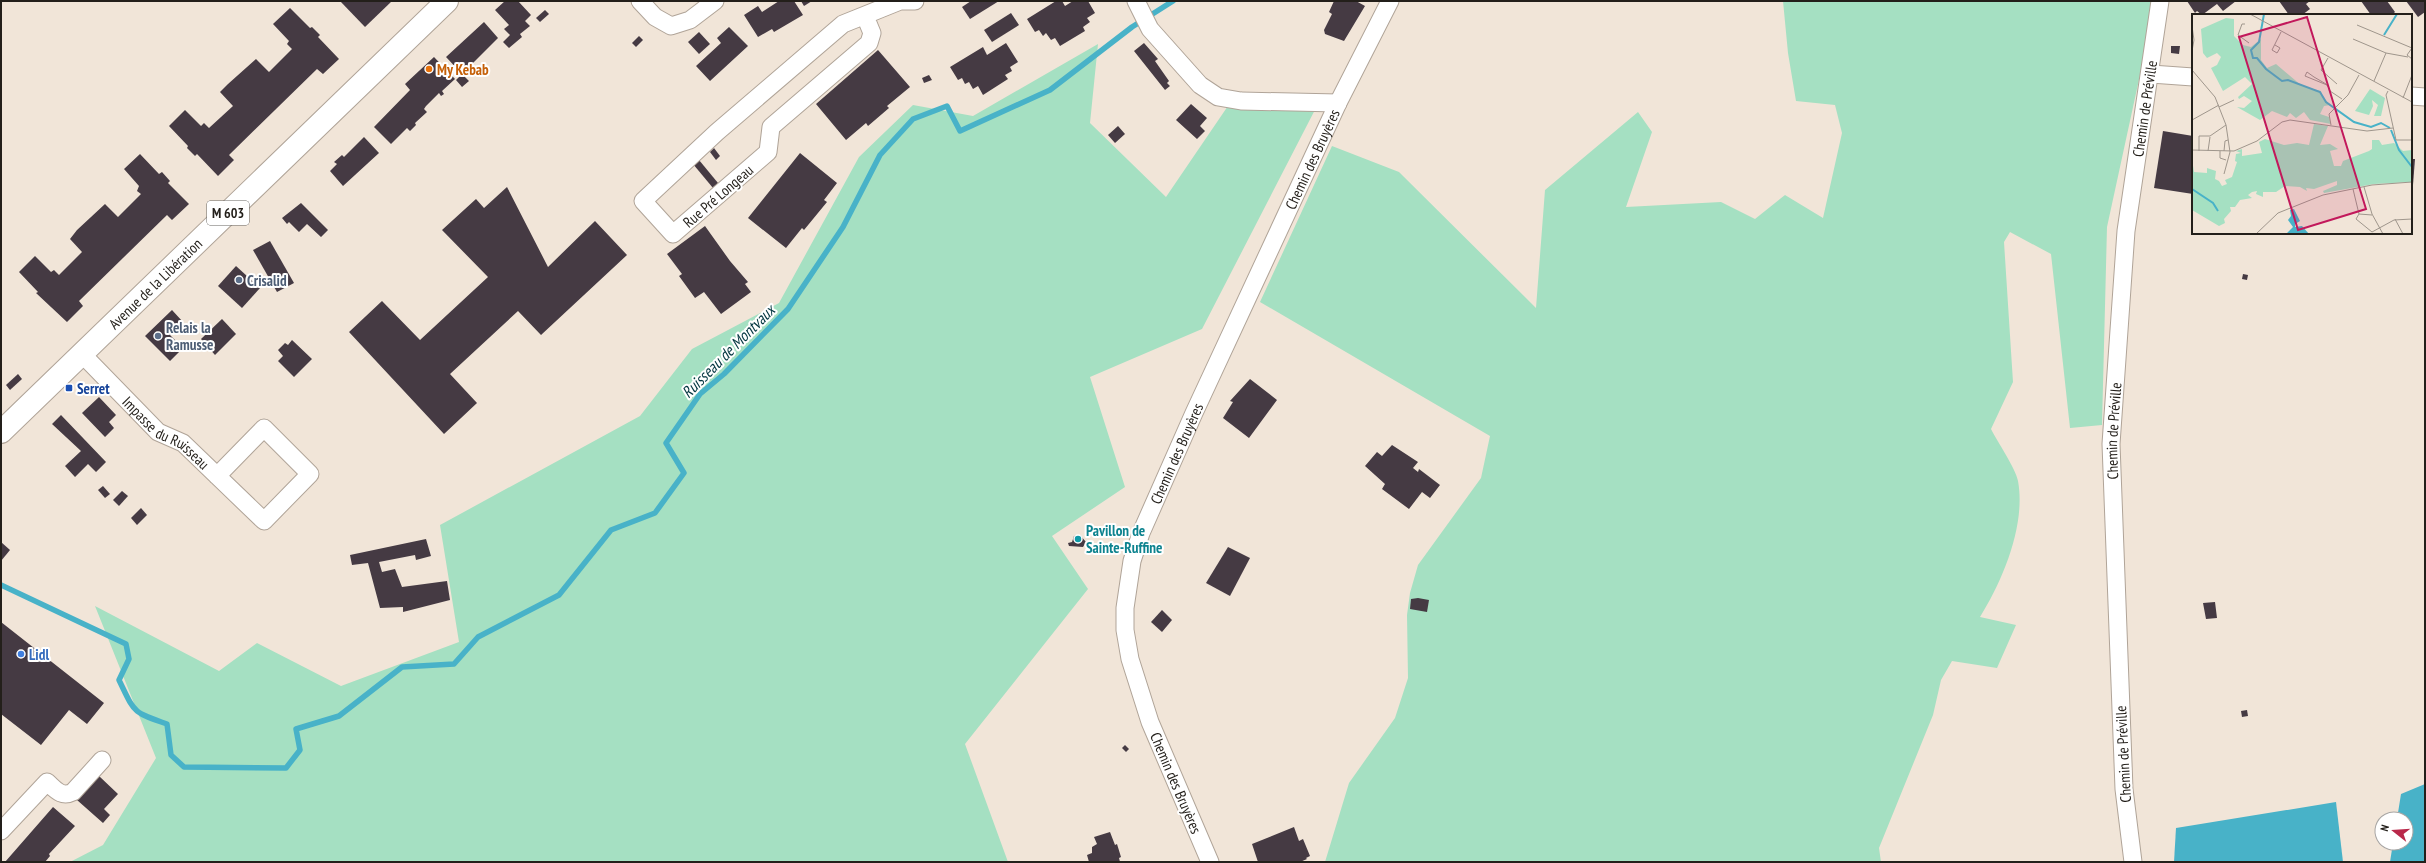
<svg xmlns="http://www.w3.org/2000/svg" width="2426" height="863" font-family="'PT Sans Narrow',sans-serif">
  <rect width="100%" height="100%" fill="#f1e5d8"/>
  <g fill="#a5e0c2">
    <path d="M1783,1H2156L2107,227L2102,425L2070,428L2051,254L2010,232L2004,242L2013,382L1991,429C1997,441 2016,469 2018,481C2026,525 2003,580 1980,617L2016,625L1997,668L1952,661L1941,680L1933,715L1879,848L1881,862H1325L1349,783L1395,718L1408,678L1407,615L1410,593L1418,565L1481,478L1490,436L1260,302L1332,146L1399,172L1536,308L1545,190L1638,112L1652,132L1626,207L1721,202L1755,219L1785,195L1823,218L1842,133L1835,105L1796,101L1788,53Z"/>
    <path d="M1098,44L1090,123L1166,197L1232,100L1319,102L1202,329L1090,377L1125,487L1052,536L1088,589L965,744L1008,862H70L103,845L156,758L95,606L219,671L257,643L341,686L459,642L440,525L640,416L692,349L779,303L859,157L913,105L973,116Z"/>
  </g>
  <g fill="#48b2c8">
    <path d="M2425,784V862H2390L2393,843H2406V819H2397L2401,794Z"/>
    <path d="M2336,802L2343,862H2174L2176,828Z"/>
  </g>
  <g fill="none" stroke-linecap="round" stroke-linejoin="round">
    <path stroke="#48b2c8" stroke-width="5.5" d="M1,585L126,644L129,659L119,680C135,713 132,712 167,724L171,755L184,767L286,768L300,750L296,729L339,716L402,667L454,664L478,637L559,595L611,530L655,513L684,473L666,443L700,394L724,374L788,309L843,227L880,155L913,119L947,106L960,131L1050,90L1132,27L1173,1"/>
  </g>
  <g fill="#453a43">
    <path d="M340,1H392L365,27Z"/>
    <path d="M505,1H518L531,15L525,21L530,26L520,34L522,37L509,48L503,42L510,35L504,29L509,25L495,10Z"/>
    <path d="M779,1H794L803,15L774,32L772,29L758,37L744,15L758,6L762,12Z"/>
    <path d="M801,1H812L804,6Z"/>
    <path d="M971,1H999L970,19L962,7Z"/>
    <path d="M1056,1H1062L1065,6L1073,1H1088L1095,13L1087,18L1090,22L1083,27L1085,31L1060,46L1055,38L1051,40L1046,33L1043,36L1039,30L1035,32L1027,19Z"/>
    <path d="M1334,1H1356L1365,6L1344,41L1325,34L1324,30L1332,14L1329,12Z"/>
    <path d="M2187,1H2236L2223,11L2217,4L2202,15L2197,11L2195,13Z"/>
    <path d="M2279,1H2310L2306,4L2310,9L2302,15H2289Z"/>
    <path d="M2361,1H2387L2395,12L2392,15H2371Z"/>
    <path d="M2406,1H2425V12L2418,17Z"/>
    <path d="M290,8L310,28L312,27L320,35L318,37L339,59L323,74L317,69L229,155L234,160L218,176L197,154L195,156L187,148L188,146L169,126L185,110L201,126L204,123L209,128L233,106L220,92L228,84L256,59L269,72L292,49L287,44L289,41L273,24Z"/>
    <path d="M545,10L549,14L540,22L536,18Z"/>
    <path d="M1011,13L1019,25L992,42L984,30Z"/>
    <path d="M484,22L498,38L462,74L469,81L462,87L456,80L462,74L446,57Z"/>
    <path d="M729,27L748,46L710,81L696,66L721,43L717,38Z"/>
    <path d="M699,32L710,44L699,54L688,42Z"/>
    <path d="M639,36L643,40L636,47L632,43Z"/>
    <path d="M1006,43L1018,62L1010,67L1012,71L1005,75L1008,79L983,95L978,86L973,89L969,82L965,84L962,78L958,80L950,67L983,47L987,55Z"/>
    <path d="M1144,43L1158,59L1155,61L1169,81L1167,83L1170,86L1165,90L1134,51Z"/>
    <path d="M2171,46H2180L2179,54L2171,53Z"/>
    <path d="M878,50L910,87L887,106L889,108L868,126L866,123L846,140L816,104Z"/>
    <path d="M434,57L455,79L442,91L444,94L441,96L439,93L426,106L424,109L427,112L415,123L416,125L410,131L407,128L391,144L374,127L410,90L405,84Z"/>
    <path d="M929,75L932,80L924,83L922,78Z"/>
    <path d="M1191,104L1207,118L1200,126L1205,131L1197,139L1176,120Z"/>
    <path d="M1118,126L1125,134L1115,143L1108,135Z"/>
    <path d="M2163,131L2193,136V194L2154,188Z"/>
    <path d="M364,137L379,153L343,186L330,171L337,164L334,162L342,155L344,157Z"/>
    <path d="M714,148L720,156L716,160L710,152Z"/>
    <path d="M800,153L837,183L824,200L827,202L804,230L802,228L786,248L748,218Z"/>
    <path d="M140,154L159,174L162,172L170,181L168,183L189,204L172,220L167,215L79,301L83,306L67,322L36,293L38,292L19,272L35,256L51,272L54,270L59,275L82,252L70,239L77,230L105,204L118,217L141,194L137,191L139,186L124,169Z"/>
    <path d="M2411,159H2415L2412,198H2411Z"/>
    <path d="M699,160L718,183L713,188L693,164Z"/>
    <path d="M507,187L548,267L595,221L627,255L541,335L518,311L450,374L477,403L444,434L349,332L382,301L420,340L488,277L442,230L476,199L484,208Z"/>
    <path d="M301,203L328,230L321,237L307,224L299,232L289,222L287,224L282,218Z"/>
    <path d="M705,226L730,261L748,282L745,284L751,292L721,314L704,292L695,298L679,276L682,274L667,254Z"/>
    <path d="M270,241L294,283L277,292L253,250Z"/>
    <path d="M236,266L260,288L242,308L218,286Z"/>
    <path d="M2243,274L2248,275L2247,280L2242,279Z"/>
    <path d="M172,310L183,322L170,335L183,348L170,361L145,336Z"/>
    <path d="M222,319L236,334L215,355L201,339Z"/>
    <path d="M292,340L312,359L294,377L278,361L283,356L278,350L285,343L288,345Z"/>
    <path d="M18,374L22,379L10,390L6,385Z"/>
    <path d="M1250,379L1277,400L1249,438L1223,418L1233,402L1230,401Z"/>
    <path d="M99,397L116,415L109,422L114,428L105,437L82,413Z"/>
    <path d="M61,415L106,462L96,472L88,464L75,477L65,466L81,451L52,424Z"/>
    <path d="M1392,445L1418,462L1413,468L1418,472L1419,469L1440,485L1430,498L1422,492L1409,509L1382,489L1385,484L1365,466L1377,452L1382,456Z"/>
    <path d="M103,486L110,494L105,498L98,490Z"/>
    <path d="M122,491L128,496L119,506L113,500Z"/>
    <path d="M141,508L147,515L137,525L131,518Z"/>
    <path d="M1080,535L1086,542L1083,547L1069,546L1068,543L1072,542L1074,536Z"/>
    <path d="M426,539L431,556L416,560L415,555L379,562L382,572L395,569L402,587L447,581L450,600L403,612V607L380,608L368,563L352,565L350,555Z"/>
    <path d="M1,542L10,550L1,561Z"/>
    <path d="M1228,547L1250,558L1230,596L1206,583Z"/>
    <path d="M1418,598L1429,600L1427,612L1410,609L1411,599Z"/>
    <path d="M2215,602L2217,618L2206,619L2203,603Z"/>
    <path d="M1162,610L1172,620L1162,632L1151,622Z"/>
    <path d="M1,622L104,703L87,724L69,710L41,745L1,714Z"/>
    <path d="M2247,710L2248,716L2242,717L2241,711Z"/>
    <path d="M1125,745L1129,749L1126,752L1122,748Z"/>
    <path d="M99,776L118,794L104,809L110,815L103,823L77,800Z"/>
    <path d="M53,807L75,826L49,854L50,856L45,862H5Z"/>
    <path d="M1294,827L1299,841L1303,839L1310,856L1306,858L1307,859L1300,862H1258L1252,844Z"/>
    <path d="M1110,832L1115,845L1117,844L1121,857L1119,858L1120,862H1089L1087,855L1092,853V847L1097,844L1094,837Z"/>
  </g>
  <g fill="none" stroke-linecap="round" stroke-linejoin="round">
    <defs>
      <g id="minor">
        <path d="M640,1L655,17L671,26L690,20L715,1"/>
        <path d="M1136,1L1150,29L1200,85L1218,97L1241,101L1338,103"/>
        <path d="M865,16L872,33L869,43L771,127L768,152L673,234L643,201L717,132L843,24L900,1H915"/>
        <path d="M2151,74L2193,77"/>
        <path d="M2411,96L2425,97"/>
        <path id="s1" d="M82,354L158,432L183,443L264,521L310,474L264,428L217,476"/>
        <path d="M1,831L47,782C55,789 61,798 73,792L102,760"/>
        <path id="s2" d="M1210,862L1150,722L1130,659L1125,630V608L1132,561L1141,533L1194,413L1338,103L1390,1"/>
        <path id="s3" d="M2133,862L2124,789L2111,444L2126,231L2160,1"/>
      </g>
      <g id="major">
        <path id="s4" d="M1,432L447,1"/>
      </g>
    </defs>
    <use href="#minor" stroke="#b0a498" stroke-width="19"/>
    <use href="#major" stroke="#b0a498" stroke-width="24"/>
    <use href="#minor" stroke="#fff" stroke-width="17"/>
    <use href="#major" stroke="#fff" stroke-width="22"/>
  </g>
  <circle fill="#e8710a" stroke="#fff" stroke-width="1.5" cx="429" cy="69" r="4"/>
  <g fill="#5c6f8a" stroke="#fff" stroke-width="1.5">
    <circle cx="239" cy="280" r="4"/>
    <circle cx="158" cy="336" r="4"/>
  </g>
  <rect fill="#1a4fb4" stroke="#fff" stroke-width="1.5" x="65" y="384" width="8" height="8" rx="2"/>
  <circle fill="#0f9aa8" stroke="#fff" stroke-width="1.5" cx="1078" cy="539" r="4"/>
  <circle fill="#3f7fe0" stroke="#fff" stroke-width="1.5" cx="21" cy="654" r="4"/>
  <g text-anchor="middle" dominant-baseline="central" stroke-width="4" stroke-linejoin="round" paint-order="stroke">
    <rect fill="#fff" stroke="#65625f" stroke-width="1" x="207" y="201" width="42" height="24" rx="3"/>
    <g font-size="14" font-weight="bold" fill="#231f1a">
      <text x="228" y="213">M 603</text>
    </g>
    <g font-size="15" font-weight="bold" fill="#c56008" stroke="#fff" text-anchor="start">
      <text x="437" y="69">My Kebab</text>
    </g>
    <g font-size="15" fill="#231f1a" stroke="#fff">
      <text stroke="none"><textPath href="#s3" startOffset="756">Chemin de Préville</textPath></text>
      <text stroke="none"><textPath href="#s2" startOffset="758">Chemin des Bruyères</textPath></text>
      <text transform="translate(718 196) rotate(-41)">Rue Pré Longeau</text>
      <text stroke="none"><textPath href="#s4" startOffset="214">Avenue de la Libération</textPath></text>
      <text stroke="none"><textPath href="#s3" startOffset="432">Chemin de Préville</textPath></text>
      <text stroke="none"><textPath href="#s1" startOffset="116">Impasse du Ruisseau</textPath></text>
      <text stroke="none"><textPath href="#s2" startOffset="434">Chemin des Bruyères</textPath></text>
      <text transform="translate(2123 754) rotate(-93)">Chemin de Préville</text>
      <text transform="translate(1176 783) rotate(67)">Chemin des Bruyères</text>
    </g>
    <g font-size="15" font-weight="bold" fill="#4e5e75" stroke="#fff" text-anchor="start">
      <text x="247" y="280">Crisalid</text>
      <text x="166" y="327">Relais la<tspan x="166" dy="17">Ramusse</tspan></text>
    </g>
    <g font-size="15" font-weight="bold" fill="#164399" stroke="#fff" text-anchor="start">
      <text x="77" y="388">Serret</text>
    </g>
    <g font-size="15" font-weight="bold" fill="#0d838f" stroke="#fff" text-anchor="start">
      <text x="1086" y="530">Pavillon de<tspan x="1086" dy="17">Sainte-Ruffine</tspan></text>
    </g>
    <g font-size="15" font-weight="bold" fill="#366cbe" stroke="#fff" text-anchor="start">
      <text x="29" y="654">Lidl</text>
    </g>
    <g font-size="16" font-style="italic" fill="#02353f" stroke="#fff">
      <text transform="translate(728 351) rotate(-45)">Ruisseau de Montvaux</text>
    </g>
  </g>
  <g transform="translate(2192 14)">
    <rect width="220" height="220" fill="#f1e5d8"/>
    <path d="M34,4L42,5V22L51,31L59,33L69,25V46L75,54L84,50L110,72L129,77L130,82L138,91L132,92L128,100L137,103L139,110L118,106L112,98L104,104L98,99L95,103L80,97L68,106L45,93L52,94L60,87L52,82L47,85L46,83L60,70L53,63L31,77L19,54L25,51L29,43L25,39L15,44L11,39L9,15ZM178,75L193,84L189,102H182L186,91L180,86L181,92L177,101L163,97ZM122,110L136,112L128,131L138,130L146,135L138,137L142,152H149L151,147L177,137L180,135V126H187L190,131L202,129L211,137L220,136V168L182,170L132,179L131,177L145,171V167L122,175L114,174L115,177L108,173L93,172L84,178H71V183L64,180L65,177L60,178L56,181L60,184L48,186L43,193H38L39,197L32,205L33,209L27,212L0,196V145L2,158L15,159V154L24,157L23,165L27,167L30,172L35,170L33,166L40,163L45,148L43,147L44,140L49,139L44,137L50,135V142L70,139L67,128L73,125L92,131L105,129L117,131Z" fill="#a5e0c2"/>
    <path d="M102,195L108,207L103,210V213L110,212L117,220H94L101,213L96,206L99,202L98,196Z" fill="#48b2c8"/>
    <path fill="none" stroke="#48b2c8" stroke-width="2" d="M72,0L67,28L59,36L61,44H65L74,55L90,67L96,66L128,78L134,88L162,108L179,113L189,109L198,114M192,21L205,0M199,116L207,136L220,153M0,175L21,189L26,197"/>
    <path fill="none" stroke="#9f968c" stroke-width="1" d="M58,0L220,88M53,10H50L46,21L57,29M165,11L220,34M0,12L2,26L0,37M161,25L194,39L216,43M83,31L88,34L85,39L80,36L89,18M220,34L215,41L220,45M136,44L129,56L145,70M0,56L23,83L34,111L38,138L32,160M182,67L194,39M135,71L113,62L115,58L122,63L134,70L137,74L138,77L150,85M196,77L194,81L204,126H220M211,84L220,61M27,93L42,86M0,106L27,91M139,111L137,100L156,81L167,61M0,136L42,137L65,127L90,108L98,106L175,117L201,114M7,137V122H18L34,111M16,137L18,123M28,137V144L34,146M32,137L33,127L36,126M172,173L180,200L191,220M161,175L167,200L164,205L180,218L202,206L220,205M167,200L180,201M203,205L211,220M64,220L86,199L131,181L180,171L220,168"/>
    <path fill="#c2185b" fill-opacity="0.15" stroke="#c2185b" stroke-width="2" d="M115,3L174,195L106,216L47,23Z"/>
    <rect width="220" height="220" fill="none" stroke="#231f1a" stroke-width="2"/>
  </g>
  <rect width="2426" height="863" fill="none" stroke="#231f1a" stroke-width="4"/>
  <g transform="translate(2394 831) rotate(287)"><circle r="19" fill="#ffffff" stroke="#a7a5a3"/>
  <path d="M0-3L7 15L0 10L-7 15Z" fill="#b9284a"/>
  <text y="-6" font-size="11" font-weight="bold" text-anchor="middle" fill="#231f1a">N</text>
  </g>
</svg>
